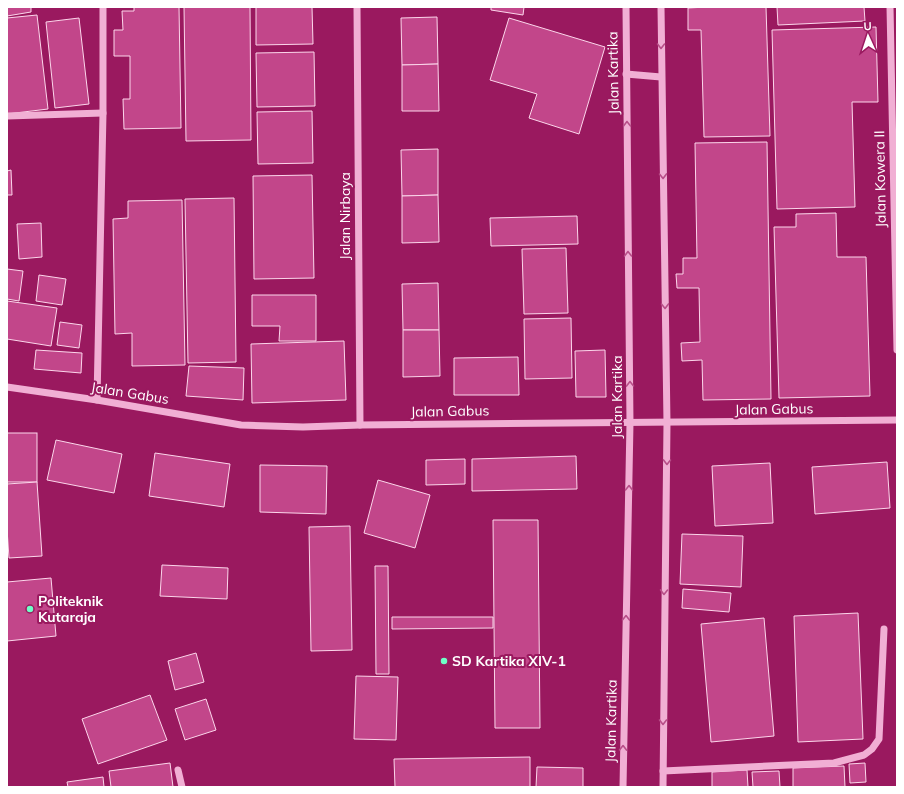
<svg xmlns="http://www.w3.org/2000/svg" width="904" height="794" font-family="Mulish,sans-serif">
  <rect width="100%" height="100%" fill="#9a195f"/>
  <g fill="#c2468a" stroke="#fcd6eb">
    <path d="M7,7H31V12L7,16Z"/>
    <path d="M134,7H179L181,128L124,129L123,99H130V56H114V30H123L122,11H134Z"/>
    <path d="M184,7H250L251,140L186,141Z"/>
    <path d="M256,7H312L313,44L256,45Z"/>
    <path d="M491,7H524L523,15L491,10Z"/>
    <path d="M707,7H766L770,136L704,137L701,30H688V8Z"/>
    <path d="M777,7H864L865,21L778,25Z"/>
    <path d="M37,15L48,109L7,114V18Z"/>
    <path d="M437,17L438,64L402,65L401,18Z"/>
    <path d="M79,18L89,104L55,108L46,22Z"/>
    <path d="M509,18L605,47L579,134L529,118L537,94L490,80Z"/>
    <path d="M876,27L878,102H852L855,207L777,209L772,30Z"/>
    <path d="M314,52L315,106L257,107L256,53Z"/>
    <path d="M438,64L439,111H402V65Z"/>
    <path d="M312,111L313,163L258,164L257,112Z"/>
    <path d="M767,142L771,399L703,400L702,360L682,361L681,343L700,342L699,288H677L676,274H683V258H697L695,143Z"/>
    <path d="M438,149V195L402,196L401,150Z"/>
    <path d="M11,170L12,195H7V171Z"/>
    <path d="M312,175L314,278L254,279L253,176Z"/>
    <path d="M438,195L439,242L402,243V196Z"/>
    <path d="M234,198L236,362L188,363L185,199Z"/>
    <path d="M182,200L185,365L132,366V333L115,334L113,219L128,218V201Z"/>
    <path d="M836,213L837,257H866L870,396L779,398L774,227H796V214Z"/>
    <path d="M577,216L578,244L491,246L490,218Z"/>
    <path d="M41,223L42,257L19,259L17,224Z"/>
    <path d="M566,248L568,313L524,314L522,249Z"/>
    <path d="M7,269L23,271L19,301L7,299Z"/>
    <path d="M39,275L66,279L62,305L36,301Z"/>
    <path d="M438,283L439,330H403L402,284Z"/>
    <path d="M252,295H316V341H279L280,326H252Z"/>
    <path d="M7,301L57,308L51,346L7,339Z"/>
    <path d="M571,318L572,378L525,379L524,319Z"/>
    <path d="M60,322L82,325L79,348L57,345Z"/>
    <path d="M403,330H439L440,376L403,377Z"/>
    <path d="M344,341L346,400L252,403L251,344Z"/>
    <path d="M36,350L82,353L81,373L34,369Z"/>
    <path d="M605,350L606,397H576L575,351Z"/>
    <path d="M518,357L519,395H454V358Z"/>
    <path d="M189,366L244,368L243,400L186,396Z"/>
    <rect x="7" y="433" width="30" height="49"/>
    <path d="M56,440L122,454L114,493L47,480Z"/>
    <path d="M155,453L230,464L224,507L149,496Z"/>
    <path d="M576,456L577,489L472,491V459Z"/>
    <path d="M465,459V484L426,485V460Z"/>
    <path d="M887,462L890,508L815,514L812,467Z"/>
    <path d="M770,463L773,523L715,526L712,466Z"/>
    <path d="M260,465L327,466L326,514L260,512Z"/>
    <path d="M378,480L430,495L415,548L364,533Z"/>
    <path d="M37,482L42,556L9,558L7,529V484Z"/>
    <path d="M493,520H538L540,728H495Z"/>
    <path d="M350,526L352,650L311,651L309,527Z"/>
    <path d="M682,534L743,536L741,587L680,584Z"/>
    <path d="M162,565L228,568L227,599L160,596Z"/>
    <path d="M375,566H388L389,674H376Z"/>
    <path d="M51,578L56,636L7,641V582Z"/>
    <path d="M683,589L731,593L729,612L682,608Z"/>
    <path d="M858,613L863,739L798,742L794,616Z"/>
    <path d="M392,617H493V628L392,629Z"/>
    <path d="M764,618L774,736L711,742L701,624Z"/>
    <path d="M196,653L204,682L175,690L168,661Z"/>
    <path d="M356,676L398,677L396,740L354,739Z"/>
    <path d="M150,695L167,740L98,764L82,719Z"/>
    <path d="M206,699L216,730L185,740L175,709Z"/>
    <path d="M530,757V787H395L394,759Z"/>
    <path d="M170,763L173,787H111L109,771Z"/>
    <path d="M865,763L866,782L850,783L849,764Z"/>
    <path d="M844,766L845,787H793V768Z"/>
    <path d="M537,767L583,768V787H536Z"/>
    <path d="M747,770L748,787H712V772Z"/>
    <path d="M779,771L780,787H753L752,772Z"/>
    <path d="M103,777L104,787H68L67,782Z"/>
  </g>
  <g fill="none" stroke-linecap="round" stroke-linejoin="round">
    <g stroke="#f1afd4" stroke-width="7">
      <path d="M357,7L360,425"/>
      <path d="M661,7L667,423L663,787"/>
      <path d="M890,7L897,350"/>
      <path d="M626,74L661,77"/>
      <path d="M7,116L103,113"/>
      <path d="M7,387L97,400L241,425L303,427L360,425L897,420"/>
      <path d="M97,400L103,113V7"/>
      <path d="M178,770L182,787"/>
      <path d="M663,771L834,763L864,755L872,749L879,739L884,629"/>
      <path d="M623,787L630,423L626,7"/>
    </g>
  </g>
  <defs><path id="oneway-chevron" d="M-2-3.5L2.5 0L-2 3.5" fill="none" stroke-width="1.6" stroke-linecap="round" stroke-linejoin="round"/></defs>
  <g stroke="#b84e88">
    <use href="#oneway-chevron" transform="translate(661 46) rotate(90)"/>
    <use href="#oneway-chevron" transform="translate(627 124) rotate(-91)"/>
    <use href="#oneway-chevron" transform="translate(663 176) rotate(89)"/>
    <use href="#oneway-chevron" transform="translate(628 254) rotate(-91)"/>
    <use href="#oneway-chevron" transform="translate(665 306) rotate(89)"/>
    <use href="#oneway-chevron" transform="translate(630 384) rotate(-91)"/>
    <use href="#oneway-chevron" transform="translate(667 462) rotate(91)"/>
    <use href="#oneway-chevron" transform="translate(629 488) rotate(-89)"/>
    <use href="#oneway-chevron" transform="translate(664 592) rotate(91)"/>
    <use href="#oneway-chevron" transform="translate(626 618) rotate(-89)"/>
    <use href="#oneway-chevron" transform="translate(663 722) rotate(90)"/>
    <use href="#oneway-chevron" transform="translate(623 748) rotate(-89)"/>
  </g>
  <g fill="#6fffc7" stroke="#9a195f" stroke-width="1.5">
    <circle cx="30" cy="609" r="4"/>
    <circle cx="444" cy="661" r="4"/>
  </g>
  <g text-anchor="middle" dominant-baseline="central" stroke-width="4" stroke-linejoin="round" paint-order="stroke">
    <g font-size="14" fill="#fff" stroke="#9a195f">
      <text transform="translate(613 73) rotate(-91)">Jalan Kartika</text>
      <text transform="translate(880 179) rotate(-91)">Jalan Kowera II</text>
      <text transform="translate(345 216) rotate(-90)">Jalan Nirbaya</text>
      <text transform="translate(130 393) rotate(9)">Jalan Gabus</text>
      <text transform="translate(617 397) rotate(-90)">Jalan Kartika</text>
      <text transform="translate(774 409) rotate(-1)">Jalan Gabus</text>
      <text transform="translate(450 411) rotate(-1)">Jalan Gabus</text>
      <text transform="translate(611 721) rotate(-89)">Jalan Kartika</text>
    </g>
    <g font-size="14" font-weight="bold" fill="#fff" stroke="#9a195f" text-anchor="start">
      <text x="38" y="601">Politeknik<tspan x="38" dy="16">Kutaraja</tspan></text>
      <text x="452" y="661">SD Kartika XIV-1</text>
    </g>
  </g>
  <rect width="904" height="794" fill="none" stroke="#ffffff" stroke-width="16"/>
  <g transform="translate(868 36) rotate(357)" stroke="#9a195f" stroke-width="3" paint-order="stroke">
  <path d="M0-3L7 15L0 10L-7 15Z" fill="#ffffff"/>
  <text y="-6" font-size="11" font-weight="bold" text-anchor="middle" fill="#ffffff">U</text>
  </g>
</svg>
